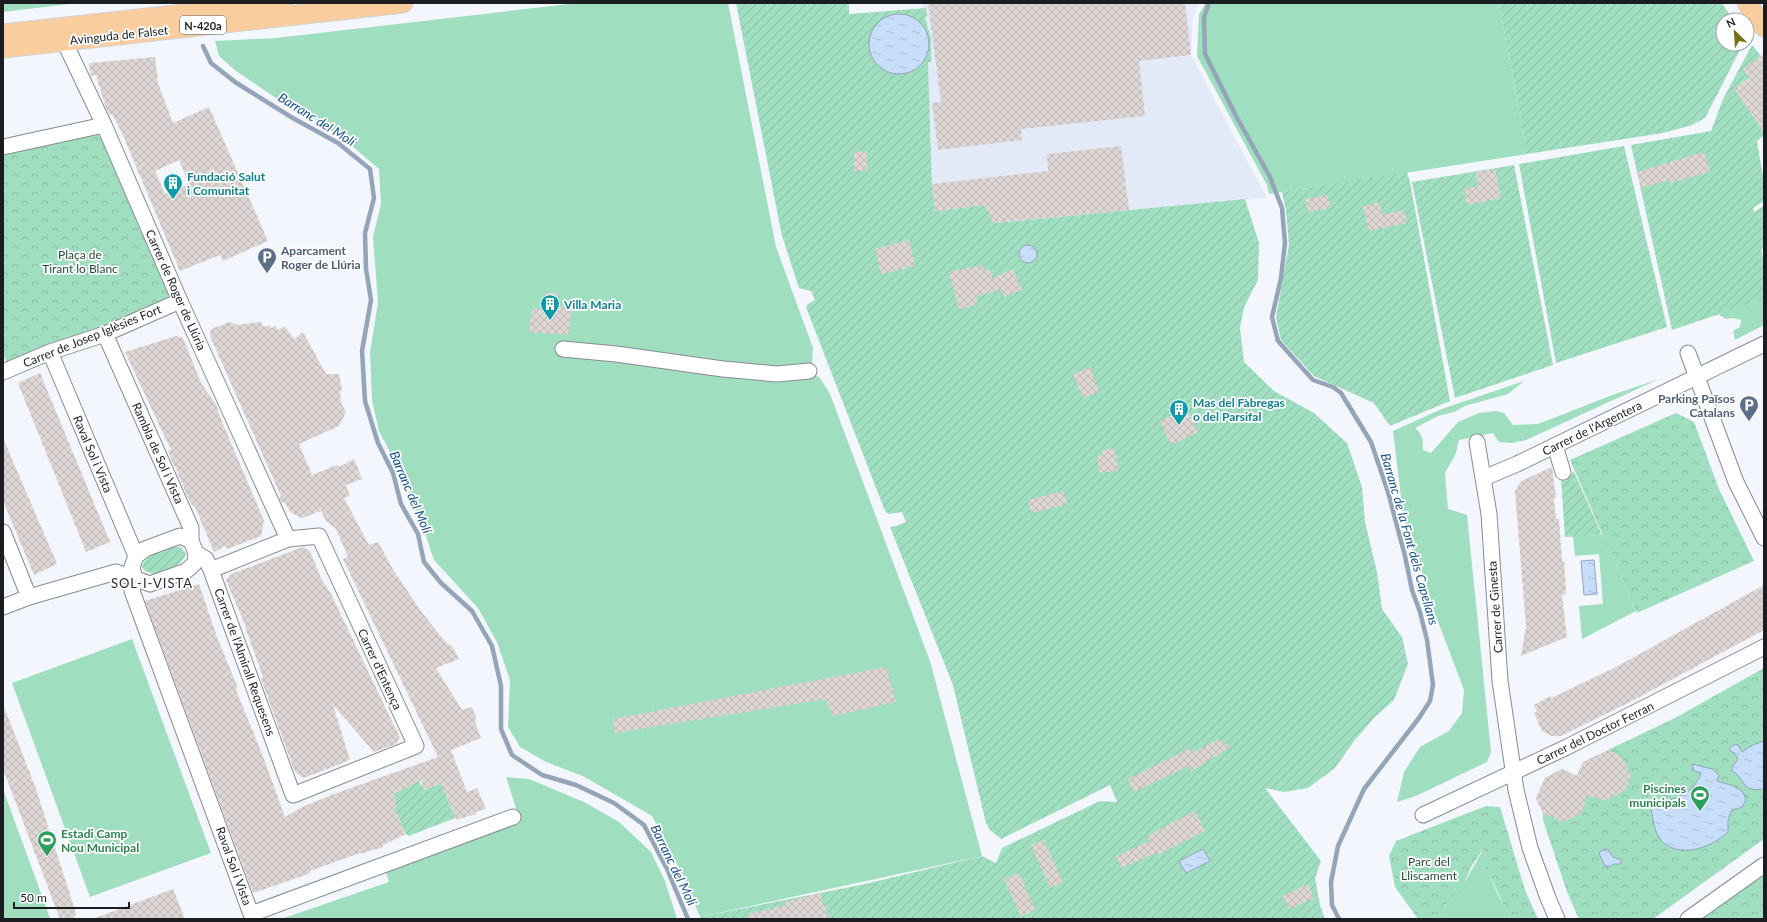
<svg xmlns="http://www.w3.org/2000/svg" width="1767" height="922" font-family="Lato,sans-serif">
  <defs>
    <pattern id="park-crowns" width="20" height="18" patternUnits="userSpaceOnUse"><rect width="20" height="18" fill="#a0dec0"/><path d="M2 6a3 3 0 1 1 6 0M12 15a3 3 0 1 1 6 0" fill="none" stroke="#89bea5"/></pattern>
    <pattern id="garden-furrows" width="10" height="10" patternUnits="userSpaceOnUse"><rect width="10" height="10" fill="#a0dec0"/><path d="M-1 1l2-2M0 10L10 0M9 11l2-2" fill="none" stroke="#89bea5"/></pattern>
    <pattern id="water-ripples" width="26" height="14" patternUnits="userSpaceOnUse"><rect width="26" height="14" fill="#c7defa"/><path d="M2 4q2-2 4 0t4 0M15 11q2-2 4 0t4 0" fill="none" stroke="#aabed6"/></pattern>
    <pattern id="building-cross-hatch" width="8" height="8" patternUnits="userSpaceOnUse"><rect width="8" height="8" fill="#ded6d5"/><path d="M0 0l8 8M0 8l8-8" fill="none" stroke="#beb7b7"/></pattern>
  </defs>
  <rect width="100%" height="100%" fill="#f3f6fc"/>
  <path fill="#e3eaf7" d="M923,3H1200L1193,16L1191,55L1267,198L993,223L984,205L935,211L932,184L928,62H931V38L925,18V8H923Z"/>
  <g fill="#a0dec0">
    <path d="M3,3H78L3,12Z"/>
    <path d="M578,3H728L776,247L813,348L812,364L809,371L820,378L830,394L930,661L982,856L700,917L684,877L652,816L583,776L546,762L520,747L508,727L510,680L497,642L478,608L434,560L424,530L400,471L379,431L372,400L370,352L378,303L373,237L381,204L379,169L339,135L276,98L236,71L219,56L215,41L276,38Z"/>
    <path d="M1206,3H1499L1527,154L1269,194L1267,185L1197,56L1199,14Z"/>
    <path d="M1764,299V325L1735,340L1733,331L1740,327L1741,320L1733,318L1726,319L1718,314Z"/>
    <path d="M1659,379L1526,440L1512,443L1499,442L1493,433L1459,440L1456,453L1445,473L1448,509L1467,515L1491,752L1487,762L1416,796L1397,802L1404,772L1420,747L1449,731L1462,713L1464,690L1433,608L1425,578L1410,546L1402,506L1393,431L1442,409L1524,381L1508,394L1465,406L1454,412L1438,416L1415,428C1423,435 1423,439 1423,450L1431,453L1458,422L1479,413L1496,411L1504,413L1513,425L1538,424L1615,394Z"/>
    <path d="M1603,535L1636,611L1582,639L1579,606L1603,604L1599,554L1575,556L1573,536Z"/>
    <path d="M132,639L211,853L90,897L12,683Z"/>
    <path d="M506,777L529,779L584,802L619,822L651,852L665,881L677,919H281L389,882L386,872L520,821Z"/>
    <path d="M3,789L50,918L47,919H3Z"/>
    <path d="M1484,848C1486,874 1498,897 1512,919H1440L1446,905L1465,882Z"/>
  </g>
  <g fill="url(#park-crowns)">
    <path d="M104,125L180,301L9,369L3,354V147Z"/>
    <path d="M1676,413L1694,422L1719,489L1754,561L1637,613L1570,460Z"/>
    <path d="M1764,668V839L1653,919H1579L1567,892L1543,820V813L1536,798L1545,778L1562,769L1577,776L1583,762L1675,718Z"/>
    <path d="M1486,806L1500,807L1525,890L1538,919H1512L1505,908L1485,865L1483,849L1471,867L1465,882L1446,905L1440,919H1418L1395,887L1389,856L1396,841Z"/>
    <path d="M1764,874V919H1703Z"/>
  </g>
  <g fill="url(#garden-furrows)">
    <path d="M736,3H849V14L926,8L927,16L925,18L931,38V62H928L932,184L935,211L984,205L994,223L1245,199L1259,243L1258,280L1244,307L1240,328L1244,362L1274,391L1314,413L1347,443L1362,487L1365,522L1377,572L1382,609L1402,637L1408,664L1394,700L1375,717L1354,741L1335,768L1308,788L1284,792L1265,788L1321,861L1315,878L1320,905L1325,919H700V917L865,884L982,856L996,863L1002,848L1100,801L1117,802L1110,785L1001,839L990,830L986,823L953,685L890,527L896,526L906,522L902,512L889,514L885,511L806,307L808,304L815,300L811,291L799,288L782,236Z"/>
    <path d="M1499,3H1722L1733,20H1723V44H1743L1705,118L1692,125L1663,133L1527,154Z"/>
    <path d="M1752,45L1761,56L1744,69L1751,81L1746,80L1734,88L1764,132V135L1757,141L1764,182V201L1753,208L1754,212L1764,206V250L1761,248L1764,265V299L1672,330L1631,145L1711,131L1723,99Z"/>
    <path d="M1624,146L1667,327L1556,363L1519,164Z"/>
    <path d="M1514,165L1553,365L1455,398L1412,182Z"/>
    <path d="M1407,172L1410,182L1450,401L1390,426L1374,403L1314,376L1281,340L1276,317L1289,245L1286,211L1282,192Z"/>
    <path d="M1574,472L1602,535L1565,537L1561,478Z"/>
    <path d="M172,546L180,547L186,553C183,567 166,570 154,574L145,571L142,567C146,553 161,551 172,546Z"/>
    <path d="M416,768L421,785H423L425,790L439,784L441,781L455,818L409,836L406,834L394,808V794L415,783L411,770Z"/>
  </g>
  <g fill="url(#water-ripples)" stroke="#94a4b9">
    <circle cx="899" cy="44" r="30"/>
    <circle cx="1028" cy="254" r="9"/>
    <path d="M1594,560L1597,594L1584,595L1581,561Z"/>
    <path d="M1764,741V789C1760,789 1755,790 1751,789C1743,787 1742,776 1732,771V767L1738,759L1734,753L1730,751V748L1735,744L1738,745L1742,752L1752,745Z"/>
    <path d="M1692,764L1712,769L1719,775L1717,781L1734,786L1743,792L1746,800L1742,807L1731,811L1728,820V832C1712,848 1677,860 1660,839C1654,831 1653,818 1651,809L1656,802C1676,801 1695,792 1701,773L1694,771Z"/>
    <path d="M1203,849L1210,861L1186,873L1179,861Z"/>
    <path d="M1608,849L1613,857L1622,860L1620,864H1614L1609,867L1605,866L1599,853L1602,850Z"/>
  </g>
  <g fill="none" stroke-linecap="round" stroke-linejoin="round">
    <g stroke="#94a4b9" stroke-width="4.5">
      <path d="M1209,3L1204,17L1205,54L1235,114L1270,177L1282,208L1285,243L1281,278L1272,317L1278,341L1313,380L1333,387L1341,393L1371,442L1388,492L1405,556L1412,590L1420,612L1427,640L1433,685L1430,701L1419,718L1364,789L1338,846L1331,882L1332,905L1339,919"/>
      <path d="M203,46L211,63L235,82L291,117L338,143L370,169L374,198L365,233L366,269L371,300L362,351L365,401L378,443L393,473L401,504L418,534L424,562L441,583L472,611L492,646L501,686V729L512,755L542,775L576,785L614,803L644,825L667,869L688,919"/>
    </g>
  </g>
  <g fill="url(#building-cross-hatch)" fill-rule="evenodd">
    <path d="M928,3H1185L1191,55L1139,61L1145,116L1021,129L1022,140L938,150L932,103L941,102Z"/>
    <path d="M1764,54V132L1734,88L1749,78L1743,69Z"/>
    <path d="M155,57L158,83L173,123L209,107L268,241L223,261L220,255L180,271L122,133L112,114L110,115L106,108L96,75L91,76L89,63ZM179,160L189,184L165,194L155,171Z"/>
    <path d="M1121,146L1129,210L993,223L984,205L935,211L932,184L1048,171L1047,154Z"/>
    <path d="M867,151V170L854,171V152Z"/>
    <path d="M1704,152L1710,172L1670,183L1669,180L1641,188L1637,172Z"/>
    <path d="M1495,169L1501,198L1467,205L1464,189L1478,186L1475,172Z"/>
    <path d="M1327,195L1331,208L1308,212L1305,199Z"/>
    <path d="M1379,202L1382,215L1404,210L1407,223L1369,231L1363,206Z"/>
    <path d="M909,240L915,266L881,274L875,249Z"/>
    <path d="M983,265L984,270L990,269L992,278L1013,269L1022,290L1004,297L1001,290L976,296L977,305L959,309L949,272Z"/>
    <path d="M545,293H557L558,307L572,306L568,335L529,332L532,309H543Z"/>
    <path d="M230,322L237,325L260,322L264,327L269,325L271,328L276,326L278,330L285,326L294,339L303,332L326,374H339L342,390L340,391L341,403L346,412L339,426L299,444L312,475L337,465L339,467L354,459L362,479L346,485L350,496L344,498L369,545L378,542L394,571L421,611L438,633L448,644L452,646L459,659L436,668L462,710L472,707L476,717L475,722L481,738L451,750L467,792L477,788L486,809L475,812L476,814L456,820L441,783L424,790L421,780L394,794L397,806L394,808L406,834L383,845V847L360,854V853L310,871L311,873L253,893L145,601L199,584L217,637L237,686L236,690L264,759L285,817L302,807L334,794L438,757L343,559L348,557L336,529L326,521L321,511L302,518L291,513L285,503L281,502L279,498L281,496L210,336L211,329Z"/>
    <path d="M176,336L183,338L202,385L216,404L220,417L264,521L261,536L227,549L225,546L214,552L195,507L193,506L188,498L175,466H174L168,451L171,450L125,352Z"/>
    <path d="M1090,367L1099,392L1083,398L1073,374Z"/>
    <path d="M40,373L110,542L86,552L18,383Z"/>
    <path d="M1187,409L1198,432L1171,445L1160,421Z"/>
    <path d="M3,438L57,564L34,575L3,501Z"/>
    <path d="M1114,448L1119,471L1099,472L1097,456L1103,455V450Z"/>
    <path d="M1552,467L1556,497L1554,499L1556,519H1559L1562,561H1564L1566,594L1562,595L1567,637L1521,656L1526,626L1515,491L1521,481Z"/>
    <path d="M1063,491L1067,504L1031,513L1028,500Z"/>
    <path d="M303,547L310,551L321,578L331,594L400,738L396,744L374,752L333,705L350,760L304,778L295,772L261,679L263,677L245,627H246L226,580L231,574Z"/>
    <path d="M1764,585V630L1632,701L1561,736H1551L1542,731L1534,713L1537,712L1534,705L1550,696L1551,698L1616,667Z"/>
    <path d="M886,667L896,702L833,716L825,699L615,733L613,719Z"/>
    <path d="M4,707L35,786L76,913L74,919H60L3,769Z"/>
    <path d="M1219,739L1231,747L1191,771L1189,766L1134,792L1128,779L1190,748L1192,753Z"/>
    <path d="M1608,750L1621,756L1631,775L1626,790L1605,801L1587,795L1582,813L1563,822L1543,813L1536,798L1545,778L1562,769L1577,776L1583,762Z"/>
    <path d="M1195,811L1205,831L1158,855L1157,853L1121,868L1116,856L1150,841L1147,836Z"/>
    <path d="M1044,840L1063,883L1050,888L1031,845Z"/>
    <path d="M1019,873L1035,910L1021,917L1004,879Z"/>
    <path d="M1308,884L1314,898L1289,909L1283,896Z"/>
    <path d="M173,889L185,919H95V918Z"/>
    <path d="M820,893L829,919H749L748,914L786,905L785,902Z"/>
  </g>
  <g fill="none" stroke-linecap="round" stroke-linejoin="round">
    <defs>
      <g id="minor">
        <path d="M64,41L104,125L180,301L288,539"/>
        <path d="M3,147L104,125"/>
        <path d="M105,334L191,528V541L196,553L206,559L211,570L293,795L416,746L319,536L288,539L211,570"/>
        <path d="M563,349L616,354L723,369L777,374L809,371"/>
        <path d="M50,352L136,556"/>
        <path d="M1688,353L1736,482L1764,538"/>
        <path d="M3,372L50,352L105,334L180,301"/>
        <path d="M1477,442L1489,514L1500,681L1516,790L1530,848L1548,898L1557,919"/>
        <path d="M1555,446L1563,472"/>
        <path d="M1484,478L1517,464L1764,344"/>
        <path d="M3,532L29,597"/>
        <path d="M191,541L180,536L145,549L136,556L132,567L135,579L132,591L251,914L513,817"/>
        <path d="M3,607L29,597L116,572L150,584L186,571L195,563L196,553"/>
        <path d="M1423,815L1567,747L1764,647"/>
        <path d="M1688,919L1764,865"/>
      </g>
      <g id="major">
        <path d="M1747,3L1764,27"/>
        <path d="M3,34L283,3"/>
        <path d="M3,48L403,3"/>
      </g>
    </defs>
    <use href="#minor" stroke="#888b90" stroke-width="17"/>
    <use href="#major" stroke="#d2d2d2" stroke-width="21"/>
    <use href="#minor" stroke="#fff" stroke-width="15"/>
    <use href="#major" stroke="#facd9f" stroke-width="19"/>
  </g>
  <defs>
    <symbol id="building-pin" viewBox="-11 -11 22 30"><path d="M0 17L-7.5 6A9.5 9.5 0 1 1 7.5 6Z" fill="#0f9aa8" stroke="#fff"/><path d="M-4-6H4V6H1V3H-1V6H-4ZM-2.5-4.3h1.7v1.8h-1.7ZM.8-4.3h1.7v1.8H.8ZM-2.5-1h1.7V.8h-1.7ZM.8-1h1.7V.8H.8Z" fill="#fff"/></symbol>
    <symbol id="parking-pin" viewBox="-11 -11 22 30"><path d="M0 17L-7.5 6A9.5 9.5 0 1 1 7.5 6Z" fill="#5c6f8a" stroke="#fff"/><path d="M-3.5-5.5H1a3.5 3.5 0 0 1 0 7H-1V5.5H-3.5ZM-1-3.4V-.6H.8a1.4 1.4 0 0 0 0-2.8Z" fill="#fff"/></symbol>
    <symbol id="stadium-pin" viewBox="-11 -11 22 30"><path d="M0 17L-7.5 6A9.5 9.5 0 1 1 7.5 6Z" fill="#2e9e5b" stroke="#fff"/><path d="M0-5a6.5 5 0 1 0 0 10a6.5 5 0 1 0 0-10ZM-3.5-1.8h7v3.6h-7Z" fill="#fff"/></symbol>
  </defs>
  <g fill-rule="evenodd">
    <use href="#building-pin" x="162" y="172" width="22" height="30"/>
    <use href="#parking-pin" x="256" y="246" width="22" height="30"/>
    <use href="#building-pin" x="539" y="293" width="22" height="30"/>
    <use href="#parking-pin" x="1738" y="394" width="22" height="30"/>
    <use href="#building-pin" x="1168" y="398" width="22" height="30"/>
    <use href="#stadium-pin" x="1689" y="784" width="22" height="30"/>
    <use href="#stadium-pin" x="36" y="829" width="22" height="30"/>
  </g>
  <g text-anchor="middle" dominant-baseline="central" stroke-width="3.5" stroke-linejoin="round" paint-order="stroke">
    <rect fill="#fff" stroke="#606163" stroke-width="1" x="180" y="16" width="46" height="18" rx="3"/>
    <g font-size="11" font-weight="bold" fill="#1c1d20">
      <text x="203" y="25">N-420a</text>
    </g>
    <g font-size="12" fill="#1c1d20" stroke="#fff">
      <text transform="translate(119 35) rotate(-6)">Avinguda de Falset</text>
      <text transform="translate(176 290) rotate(66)">Carrer de Roger de Llúria</text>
      <text transform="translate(92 336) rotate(-22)">Carrer de Josep Iglèsies Fort</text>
      <text transform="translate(1592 428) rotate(-26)">Carrer de l'Argentera</text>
      <text transform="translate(158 453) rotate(66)">Rambla de Sol i Vista</text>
      <text transform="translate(93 454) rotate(67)">Raval Sol i Vista</text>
      <text transform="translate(1495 607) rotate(-94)">Carrer de Ginesta</text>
      <text transform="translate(245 662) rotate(70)">Carrer de l'Almirall Requesens</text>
      <text transform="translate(380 669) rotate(65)">Carrer d'Entença</text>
      <text transform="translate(1595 733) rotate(-26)">Carrer del Doctor Ferran</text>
      <text transform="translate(234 866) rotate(70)">Raval Sol i Vista</text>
    </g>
    <g font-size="12" font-weight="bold" fill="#0d838f" stroke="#fff" text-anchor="start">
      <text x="187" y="176">Fundació Salut<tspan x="187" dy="14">i Comunitat</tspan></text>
      <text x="564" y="304">Villa Maria</text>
      <text x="1193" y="402">Mas del Fàbregas<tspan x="1193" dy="14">o del Parsifal</tspan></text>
    </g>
    <g font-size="12" font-weight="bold" fill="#4e5e75" stroke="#fff" text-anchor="start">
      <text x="281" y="250">Aparcament<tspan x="281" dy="14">Roger de Llúria</tspan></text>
      <text x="1735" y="398" text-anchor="end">Parking Països<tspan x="1735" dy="14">Catalans</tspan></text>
    </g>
    <g font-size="12" fill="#224c39" stroke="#fff">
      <text x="80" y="254">Plaça de<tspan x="80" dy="14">Tirant lo Blanc</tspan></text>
      <text x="1429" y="861">Parc del<tspan x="1429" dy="14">Lliscament</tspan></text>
    </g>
    <g font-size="12" font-weight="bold" fill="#27864d" stroke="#fff" text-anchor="end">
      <text x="1686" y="788">Piscines<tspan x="1686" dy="14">municipals</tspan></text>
      <text x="61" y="833" text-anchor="start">Estadi Camp<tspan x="61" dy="14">Nou Municipal</tspan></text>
    </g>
    <g font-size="13" font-style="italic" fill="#15518d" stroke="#fff">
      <text transform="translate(317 119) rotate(32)">Barranc del Molí</text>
      <text transform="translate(411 492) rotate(67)">Barranc del Molí</text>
      <text transform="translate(1410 539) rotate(74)">Barranc de la Font dels Capellans</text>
      <text transform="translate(674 865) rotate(64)">Barranc del Molí</text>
    </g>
    <g font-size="13" letter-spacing="1" fill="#282a2f" stroke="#fff">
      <text x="152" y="583">SOL-I-VISTA</text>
    </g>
  </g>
  <rect width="1767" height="922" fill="none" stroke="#1c1d20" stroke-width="8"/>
  <g transform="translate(1735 32) rotate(335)"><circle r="19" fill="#ffffff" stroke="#a4a5a6"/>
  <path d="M0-3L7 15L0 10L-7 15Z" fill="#797316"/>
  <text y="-6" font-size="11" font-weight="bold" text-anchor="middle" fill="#1c1d20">N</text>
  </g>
  <path d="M14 902v6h115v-6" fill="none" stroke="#1c1d20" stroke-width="2"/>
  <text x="20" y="902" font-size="12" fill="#1c1d20" stroke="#ffffff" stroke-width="3" paint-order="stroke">50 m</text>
</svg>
